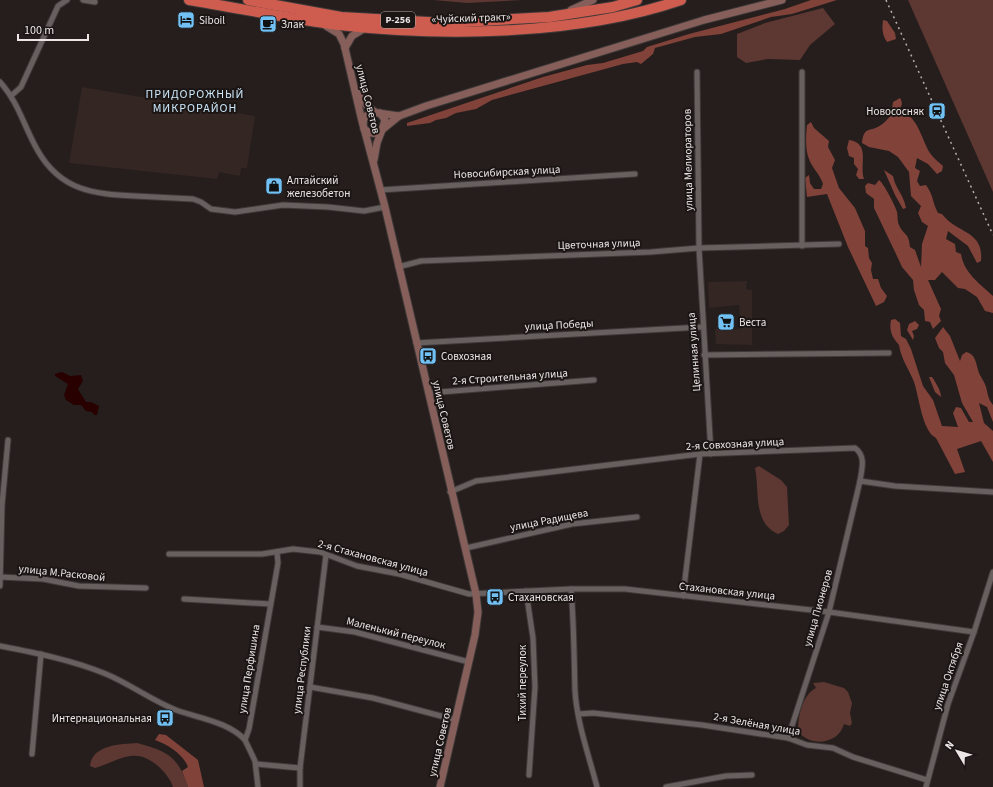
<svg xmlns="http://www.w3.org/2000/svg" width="993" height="787" font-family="'Source Sans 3',sans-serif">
  <rect width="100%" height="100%" fill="#251e1d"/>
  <g fill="#332623">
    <path d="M82,87L255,116L247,168H241L240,176L219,172L217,179L69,163Z"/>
    <path d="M747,281L746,289L752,290V345L716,344L715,329L723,328V331L741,329L739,305L709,308L708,282Z"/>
  </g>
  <g fill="#5d3731">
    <path d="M433,0H522L467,3Z"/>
    <path d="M908,0H993V192Z"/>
    <path d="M823,8L835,24L810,45L800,60L768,59L746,63L737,57V34L765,23Z"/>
    <path d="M759,466L781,480L787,487L789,525L784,531L778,534C752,522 760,491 755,468Z"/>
    <path d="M824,682L844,688L848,692L852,703L850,713L852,723L850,726L844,724C839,744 810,748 798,731C798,717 802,695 816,688L813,683Z"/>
    <path d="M137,743C167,751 178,756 188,787H173C168,772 148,753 131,756C119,757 107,765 95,768L90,766C92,745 120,744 137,743Z"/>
  </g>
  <g fill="#804239">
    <path d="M811,0H837L792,14L771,17L721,34L695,37L655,48L653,54L641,64L637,62L623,64L492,100L476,109L456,113L446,118L436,120L430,123L407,126V123L543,77L587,65L603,63L643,51L647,47L689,34L785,9Z"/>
    <path d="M883,20L887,21L895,33L896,39L887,42C882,35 882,28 883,20Z"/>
    <path d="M900,98C904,105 901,107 896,112C917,110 921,139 930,153C933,158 939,162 943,166L942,171L937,174L928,164L917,158L915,168L920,171L917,181L920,186L926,185C934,196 932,202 938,213L942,214C957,234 984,230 981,261L977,263L968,246L948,231L946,239L955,244L956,252L961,254C964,273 980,284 993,296V313L985,311L977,297L965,289L958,288L942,272L935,280H928L941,309L939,316L941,321L933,329L930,322L925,321L924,310L919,305L914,290L913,280L902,267L896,254L874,208V199L866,193L865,186L868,183L875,185L879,180C883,182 896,207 897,212C898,216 897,221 899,225C903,235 909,232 910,247L915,250L921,267L922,244L928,226L922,222L918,213L921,206L911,196L909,172L898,157L889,151L869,147L862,143C864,125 870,133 881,125C886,122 889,116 895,113L892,109L893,102Z"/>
    <path d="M811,122L814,128L829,141L828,147L835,160L832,168L839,188L855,208L865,231V246L868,248L869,258L872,263L871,270L873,279H878L881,288L887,296L884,302L876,306L848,247L827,194L807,197L805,178L809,175L810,183L814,189H821L823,184C820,174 812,168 809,159C805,150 806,135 807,125Z"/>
    <path d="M849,140C871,143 859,165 864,179H859L856,175L858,169L854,164V158L849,156L847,148Z"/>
    <path d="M884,170L893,176C895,188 904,195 906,208L903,209L895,195Z"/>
    <path d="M895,319L900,323L901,336L906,339L911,349L923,386L933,400L942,426L958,427L953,413L956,407L961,408L969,422H973L962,403L954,375L945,363L943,352L939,348L935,338L943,327L950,336L960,361L962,355L966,352C977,354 976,367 980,375C982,379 985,383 986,387C988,394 988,399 993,405V422L987,407L979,403L984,423L993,431V462L981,441L957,449L965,472L955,474L936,438C922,431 919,396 914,382C909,369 901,359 899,345C892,337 889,331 891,320Z"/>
    <path d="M915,321L919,325L917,329L912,331L914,336L913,340L907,330L909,324Z"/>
    <path d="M929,377H932C936,383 941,391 941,397L935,392Z"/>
    <path d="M159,734L166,735L198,760L204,787H188L182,771L188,767C184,755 167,744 155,740Z"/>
  </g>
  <path fill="#280000" d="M62,372L70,376L81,375L83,381L78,389L86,402H91L99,406L97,415H94L92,412L86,411L81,405H74L66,400L64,395L68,384L55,376V374Z"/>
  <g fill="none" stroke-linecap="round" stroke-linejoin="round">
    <defs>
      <g id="street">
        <path d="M83,0L95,2"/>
        <path d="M697,72L699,248L711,454"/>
        <path d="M802,72V246"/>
        <path d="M0,82C19,103 24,127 38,151C61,191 94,194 135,196C155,197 174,198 193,199L201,202L211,209L235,212L283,205L328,207L364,211L385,207"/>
        <path d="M12,95L21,87L58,6L67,0"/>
        <path d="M380,190L635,174"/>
        <path d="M398,267L421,261L651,252L699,248L839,244"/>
        <path d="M416,343L702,327"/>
        <path d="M704,355L889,353"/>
        <path d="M428,393L594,380"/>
        <path d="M450,492L476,481L700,454L855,448C866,456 862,468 860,481L895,486L993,492"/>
        <path d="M466,548L572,524L637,517"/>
        <path d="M169,554H262L293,549L320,552L357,566L399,574L469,594L571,589H625L829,612L974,632"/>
        <path d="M0,577L43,579L79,586L146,588"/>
        <path d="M0,586L2,505L8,440"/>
        <path d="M571,589C574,623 574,657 575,691C577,723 589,756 597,787"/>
        <path d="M526,591L533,638L535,687L529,775"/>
        <path d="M683,596L700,454"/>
        <path d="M184,599L270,604"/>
        <path d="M317,627L355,632L469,662"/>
        <path d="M0,646C36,653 72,660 106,674C130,684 151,700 176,710C198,718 229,722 245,740"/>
        <path d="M310,687L373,698L456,720"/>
        <path d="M579,714L593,713L702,725L788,738L807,745L833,748L853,757L927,780"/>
        <path d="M788,738L829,612L860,481"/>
        <path d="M32,754L41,654"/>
        <path d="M256,764L300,768"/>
        <path d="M258,787L255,761L245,740L249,729L278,563L277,552"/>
        <path d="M300,787V768L326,555"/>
        <path d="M666,787L726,776L752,775"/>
        <path d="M926,787L948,704L974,632L993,572"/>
      </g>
      <g id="secondary">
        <path d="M571,10L593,0"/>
        <path d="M326,26L339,34L344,44L361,117L385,207L476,594L478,612L475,635L440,787"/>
        <path d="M345,48L352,36L365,28"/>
        <path d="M356,90L366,105L375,112"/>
        <path d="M363,124L364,118L371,112L399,116"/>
        <path d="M364,129C370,134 376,135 382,130L385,120L380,113"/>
        <path d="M383,129L399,116L426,106L704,20L782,0"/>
        <path d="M374,160L377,143L382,130"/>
      </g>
      <g id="highway">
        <path d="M189,0C239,8 289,19 339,25C446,37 578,35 681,0"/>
        <path d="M248,0L341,17L445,23L549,17L613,7L637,0"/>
      </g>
    </defs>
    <use href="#street" stroke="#3f3939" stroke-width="7"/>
    <use href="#secondary" stroke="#3f3939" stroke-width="9"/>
    <use href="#highway" stroke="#3f3939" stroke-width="12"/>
    <use href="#street" stroke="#68605f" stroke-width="5"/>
    <use href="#secondary" stroke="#875f5a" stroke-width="7"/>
    <use href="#highway" stroke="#cf5d4f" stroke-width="10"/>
    <path stroke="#b5afae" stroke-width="1.5" stroke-dasharray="2 4" stroke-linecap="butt" d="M886,0L993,235"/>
  </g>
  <defs>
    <symbol id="hotel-square" viewBox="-11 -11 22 22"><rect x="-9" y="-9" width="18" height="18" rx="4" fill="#72c1f5" stroke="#1b1514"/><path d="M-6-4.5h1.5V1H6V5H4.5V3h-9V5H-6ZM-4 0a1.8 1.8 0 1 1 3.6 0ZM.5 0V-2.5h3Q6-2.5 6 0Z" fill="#111"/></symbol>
    <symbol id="cafe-square" viewBox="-11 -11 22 22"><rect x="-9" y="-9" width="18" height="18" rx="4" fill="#72c1f5" stroke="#1b1514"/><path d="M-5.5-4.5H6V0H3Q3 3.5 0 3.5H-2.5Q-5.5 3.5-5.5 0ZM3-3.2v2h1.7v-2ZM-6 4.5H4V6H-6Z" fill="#111"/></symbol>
    <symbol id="station-square" viewBox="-11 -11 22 22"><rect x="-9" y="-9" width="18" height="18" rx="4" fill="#72c1f5" stroke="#1b1514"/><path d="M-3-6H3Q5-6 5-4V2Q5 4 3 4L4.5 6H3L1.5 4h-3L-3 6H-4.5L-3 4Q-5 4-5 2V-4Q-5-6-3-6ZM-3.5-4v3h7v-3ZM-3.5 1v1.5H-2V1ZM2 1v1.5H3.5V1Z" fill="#111"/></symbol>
    <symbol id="shop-square" viewBox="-11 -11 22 22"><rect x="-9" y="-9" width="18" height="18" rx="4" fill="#72c1f5" stroke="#1b1514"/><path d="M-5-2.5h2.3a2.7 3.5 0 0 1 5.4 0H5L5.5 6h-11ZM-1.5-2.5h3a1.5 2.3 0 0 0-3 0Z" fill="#111"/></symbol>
    <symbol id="supermarket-square" viewBox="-11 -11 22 22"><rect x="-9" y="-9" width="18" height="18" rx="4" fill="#72c1f5" stroke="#1b1514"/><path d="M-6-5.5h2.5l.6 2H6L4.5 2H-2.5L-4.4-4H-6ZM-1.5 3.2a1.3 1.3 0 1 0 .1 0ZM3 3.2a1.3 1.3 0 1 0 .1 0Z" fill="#111"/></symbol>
    <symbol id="bus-square" viewBox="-11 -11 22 22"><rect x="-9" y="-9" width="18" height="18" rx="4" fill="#72c1f5" stroke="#1b1514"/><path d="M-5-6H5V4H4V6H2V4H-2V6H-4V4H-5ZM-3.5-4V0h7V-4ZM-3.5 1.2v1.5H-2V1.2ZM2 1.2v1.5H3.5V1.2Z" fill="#111"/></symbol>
  </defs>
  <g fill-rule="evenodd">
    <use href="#hotel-square" x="176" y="10" width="20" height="20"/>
    <use href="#cafe-square" x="258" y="14" width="20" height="20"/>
    <use href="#station-square" x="927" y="101" width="20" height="20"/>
    <use href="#shop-square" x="264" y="176" width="20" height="20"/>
    <use href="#supermarket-square" x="716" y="312" width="20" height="20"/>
    <use href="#bus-square" x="418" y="346" width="20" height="20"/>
    <use href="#bus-square" x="485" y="587" width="20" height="20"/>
    <use href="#bus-square" x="155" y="708" width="20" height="20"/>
  </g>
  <g text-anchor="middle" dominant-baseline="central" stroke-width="4" stroke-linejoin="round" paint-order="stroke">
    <rect fill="#1b1514" stroke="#ada8a7" stroke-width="1" x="381" y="12" width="34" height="16" rx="3"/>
    <g font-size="10" font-weight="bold" fill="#ece7e6">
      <text x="398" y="20">Р-256</text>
    </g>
    <g font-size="11" fill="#ece7e6" stroke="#1b1514">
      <text transform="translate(471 18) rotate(-2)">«Чуйский тракт»</text>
      <text transform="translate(368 99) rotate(76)">улица Советов</text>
      <text transform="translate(688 160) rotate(-91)">улица Мелиораторов</text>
      <text transform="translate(507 172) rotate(-3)">Новосибирская улица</text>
      <text transform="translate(599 244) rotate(-2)">Цветочная улица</text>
      <text transform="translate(559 325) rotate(-3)">улица Победы</text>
      <text transform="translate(694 352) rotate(-94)">Целинная улица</text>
      <text transform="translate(510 377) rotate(-4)">2-я Строительная улица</text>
      <text transform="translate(444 415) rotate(77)">улица Советов</text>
      <text transform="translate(735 444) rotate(-3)">2-я Совхозная улица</text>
      <text transform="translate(549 520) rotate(-11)">улица Радищева</text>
      <text transform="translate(373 558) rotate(15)">2-я Стахановская улица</text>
      <text transform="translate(62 573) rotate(6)">улица М.Расковой</text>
      <text transform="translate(727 591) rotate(6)">Стахановская улица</text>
      <text transform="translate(818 608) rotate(-74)">улица Пионеров</text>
      <text transform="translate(396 633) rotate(14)">Маленький переулок</text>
      <text transform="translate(249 669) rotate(-81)">улица Перфишина</text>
      <text transform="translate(302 670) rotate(-83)">улица Республики</text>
      <text transform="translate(948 676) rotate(-71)">улица Октября</text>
      <text transform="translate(522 683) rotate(-90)">Тихий переулок</text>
      <text transform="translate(757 724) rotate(10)">2-я Зелёная улица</text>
      <text transform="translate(440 742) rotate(-77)">улица Советов</text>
    </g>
    <g font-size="11" fill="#ece7e6" stroke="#1b1514" text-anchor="start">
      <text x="199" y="20">Siboil</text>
      <text x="281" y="24">Злак</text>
      <text x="924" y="111" text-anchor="end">Новососняк</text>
      <text x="287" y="180">Алтайский<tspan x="287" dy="13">железобетон</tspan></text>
      <text x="739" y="322">Веста</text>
      <text x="441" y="356">Совхозная</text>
      <text x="508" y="597">Стахановская</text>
      <text x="152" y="718" text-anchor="end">Интернациональная</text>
    </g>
    <g font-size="12" letter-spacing="1" fill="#cbe7fa" stroke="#1b1514">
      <text x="195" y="94">ПРИДОРОЖНЫЙ<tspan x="195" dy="14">МИКРОРАЙОН</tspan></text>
    </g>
  </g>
  <g transform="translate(957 751) rotate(308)" stroke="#1b1514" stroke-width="3" paint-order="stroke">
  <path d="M0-3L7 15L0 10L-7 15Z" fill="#ece7e6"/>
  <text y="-6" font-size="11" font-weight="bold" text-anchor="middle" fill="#ece7e6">N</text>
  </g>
  <path d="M18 34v6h70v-6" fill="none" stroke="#ece7e6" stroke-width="2"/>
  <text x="24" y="34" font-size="12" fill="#ece7e6" stroke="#1b1514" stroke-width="3" paint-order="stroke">100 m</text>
</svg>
